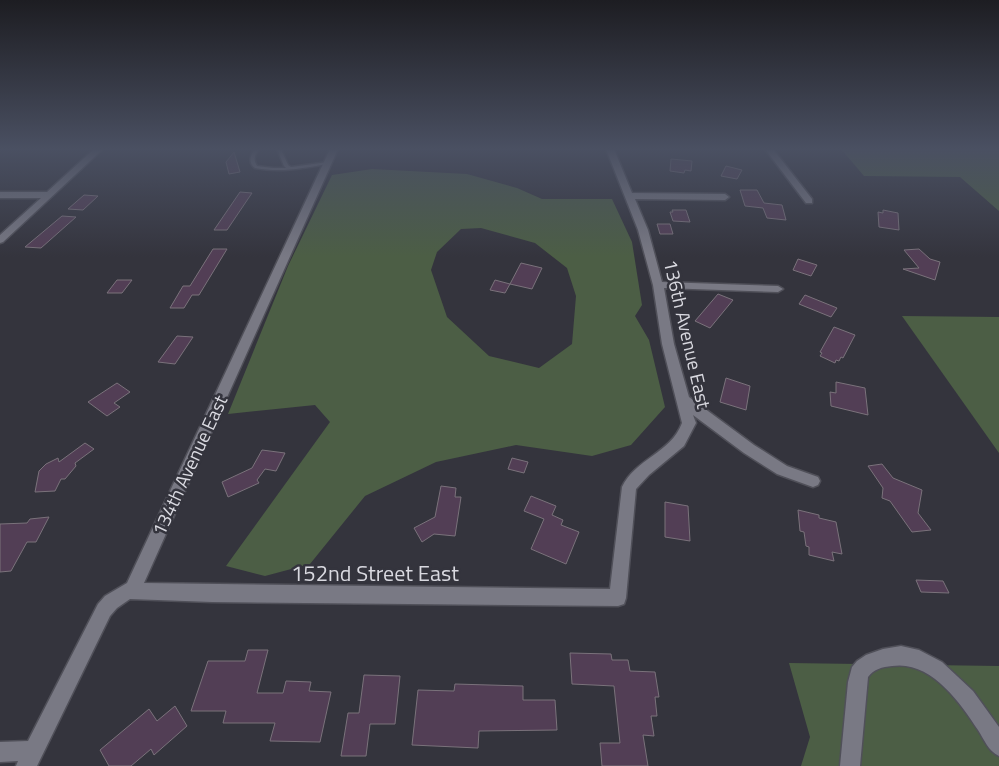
<svg xmlns="http://www.w3.org/2000/svg" width="999" height="766" font-family="'Titillium Web',sans-serif">
  <rect width="100%" height="100%" fill="#34343d"/>
  <g fill="#4c5e45" fill-rule="evenodd">
    <path d="M841,149H999V211L960,177L864,176Z"/>
    <path d="M372,169L467,174L517,188L542,199H612L632,242L642,305L635,316L649,340L665,407L631,445L592,456L516,445L436,462L365,496L310,564L265,576L226,566L330,422L315,405L228,414L288,266L332,175ZM481,228L535,243L567,268L576,296L572,344L539,368L489,356L447,317L431,270L437,252L461,229Z"/>
    <path d="M902,316L999,317V453Z"/>
    <path d="M789,663L999,666V766H801L810,737Z"/>
  </g>
  <g fill="#523e55" stroke="#7a727b">
    <path d="M234,152L240,172L229,174L226,162Z"/>
    <path d="M671,159L692,161L691,171L685,170L684,173L670,171Z"/>
    <path d="M726,166L742,170L737,179L721,176Z"/>
    <path d="M740,190H757L764,203L782,205L786,220L767,218L763,208L745,206Z"/>
    <path d="M240,192L252,193L227,230H214Z"/>
    <path d="M84,195L98,196L83,210L68,209Z"/>
    <path d="M672,210H686L690,222L673,221L670,212H673Z"/>
    <path d="M883,210L898,213L899,230L879,227L878,212L883,213Z"/>
    <path d="M62,216L76,217L41,248L25,247Z"/>
    <path d="M657,224H670L673,234H660Z"/>
    <path d="M213,249H227L199,295H192L184,308H170L183,286H190Z"/>
    <path d="M919,249L930,259L940,262L935,280L903,269L919,268L904,250Z"/>
    <path d="M798,259L817,265L811,276L793,270Z"/>
    <path d="M521,263L542,268L532,289L510,284Z"/>
    <path d="M117,280H132L122,293H107Z"/>
    <path d="M495,280L510,284L505,293L490,290Z"/>
    <path d="M718,294L733,300L710,328L695,321Z"/>
    <path d="M805,295L837,308L831,317L799,304Z"/>
    <path d="M834,327L855,335L843,358L841,357L839,361L836,360L835,363L820,356L822,353L820,352Z"/>
    <path d="M177,336L193,337L175,364L158,362Z"/>
    <path d="M726,378L750,386L746,410L720,402Z"/>
    <path d="M836,382L865,388L868,415L831,406L830,392L836,393Z"/>
    <path d="M117,383L130,392L114,403L120,407L107,416L88,402Z"/>
    <path d="M85,443L94,449L75,463L76,466L65,479H61L55,491L35,492L39,471L46,464L58,458L59,462Z"/>
    <path d="M262,450L285,453L276,471L265,469L257,480L259,483L228,497L222,482L252,468Z"/>
    <path d="M512,458L528,462L524,473L508,469Z"/>
    <path d="M882,464L893,478L922,490L918,513L931,530L912,532L890,501L882,498L883,488L868,466Z"/>
    <path d="M441,486L456,488L455,497H461L455,536L434,534L422,542L414,528L435,517Z"/>
    <path d="M531,496L556,506L552,515L563,520L561,525L579,532L566,564L531,549L544,519L524,511Z"/>
    <path d="M665,502L688,506L690,541L665,537Z"/>
    <path d="M798,510L819,515V518L836,522L842,554L832,552L834,561L809,555V547L806,546L804,532L800,531Z"/>
    <path d="M49,517L36,542H27L11,571L0,572V524L27,523L30,519Z"/>
    <path d="M916,580L943,581L949,593L921,592Z"/>
    <path d="M248,650H268L257,693H283L286,681L311,682L309,691L331,692L320,742L270,741L275,723H223L226,711H191L208,661H245Z"/>
    <path d="M570,653L611,654L612,660H628L630,671L655,672L659,697H655L657,716H651L654,736L643,735L648,766H602L600,743H620L614,686L572,684Z"/>
    <path d="M364,675L400,676L395,724H370L366,756H341L348,713H359Z"/>
    <path d="M455,684L523,686V700H555L557,730L479,731L478,748L412,745L418,690L454,691Z"/>
    <path d="M175,706L187,726L154,755L151,749L131,766H109L100,750L149,709L157,721Z"/>
  </g>
  <g fill="none" stroke-linecap="round" stroke-linejoin="round">
    <defs>
      <path id="service" d="M255,149H260C254,155 253,159 257,166L273,168H286L284,166L277,149H281L288,165L291,167L328,162L330,163L328,164C302,168 282,173 255,168C248,163 250,155 255,149Z"/>
      <g id="minor">
        <path d="M94,149H103L3,242L0,243V235L41,198H0V192H47Z"/>
        <path d="M330,149H338L144,583L610,589L622,487C635,459 671,453 682,423L662,344L653,285L638,230L606,149H614L632,193L725,194L729,197L725,200L635,199L648,230L662,282L778,286L783,289L778,292L664,288L674,344L689,397L754,445L787,466L818,477L820,481L818,485L813,487L777,474L744,453L693,415L696,423L684,446L649,475L636,489L626,598L624,604L618,606L212,602L130,599L117,608L110,616L37,766H16L18,761L0,762V742L28,741L98,604L105,596L127,583Z"/>
        <path d="M765,149H773L812,199V203H806Z"/>
        <path d="M901,646L919,650L942,662L973,691L999,727V756C988,751 984,739 978,730C959,701 930,660 892,666C882,667 874,669 868,677L860,766H840L848,682L852,667L857,661L866,655L883,649Z"/>
      </g>
    </defs>
    <use href="#service" stroke="#505059" stroke-width="3"/>
    <use href="#minor" stroke="#505059" stroke-width="3"/>
    <use href="#service" fill="#797984" fill-rule="evenodd"/>
    <use href="#minor" fill="#797984" fill-rule="evenodd"/>
  </g>
  <linearGradient id="sky" x2="0" y2="1"><stop stop-color="#1d1d22"/><stop offset="0.58" stop-color="#4a5062"/><stop offset="1" stop-color="#4a5062" stop-opacity="0"/></linearGradient>
  <rect width="999" height="257" fill="url(#sky)"/>
  <g text-anchor="middle" dominant-baseline="central" stroke-width="5" stroke-linejoin="round" paint-order="stroke">
    <g font-size="19" fill="#d9d9e0" stroke="#34343d">
      <text transform="translate(688 334) rotate(77)">136th Avenue East</text>
      <text transform="translate(189 465) rotate(-65)">134th Avenue East</text>
    </g>
    <g font-size="22" fill="#d9d9e0" stroke="#34343d">
      <text x="375" y="573">152nd Street East</text>
    </g>
  </g>
</svg>
